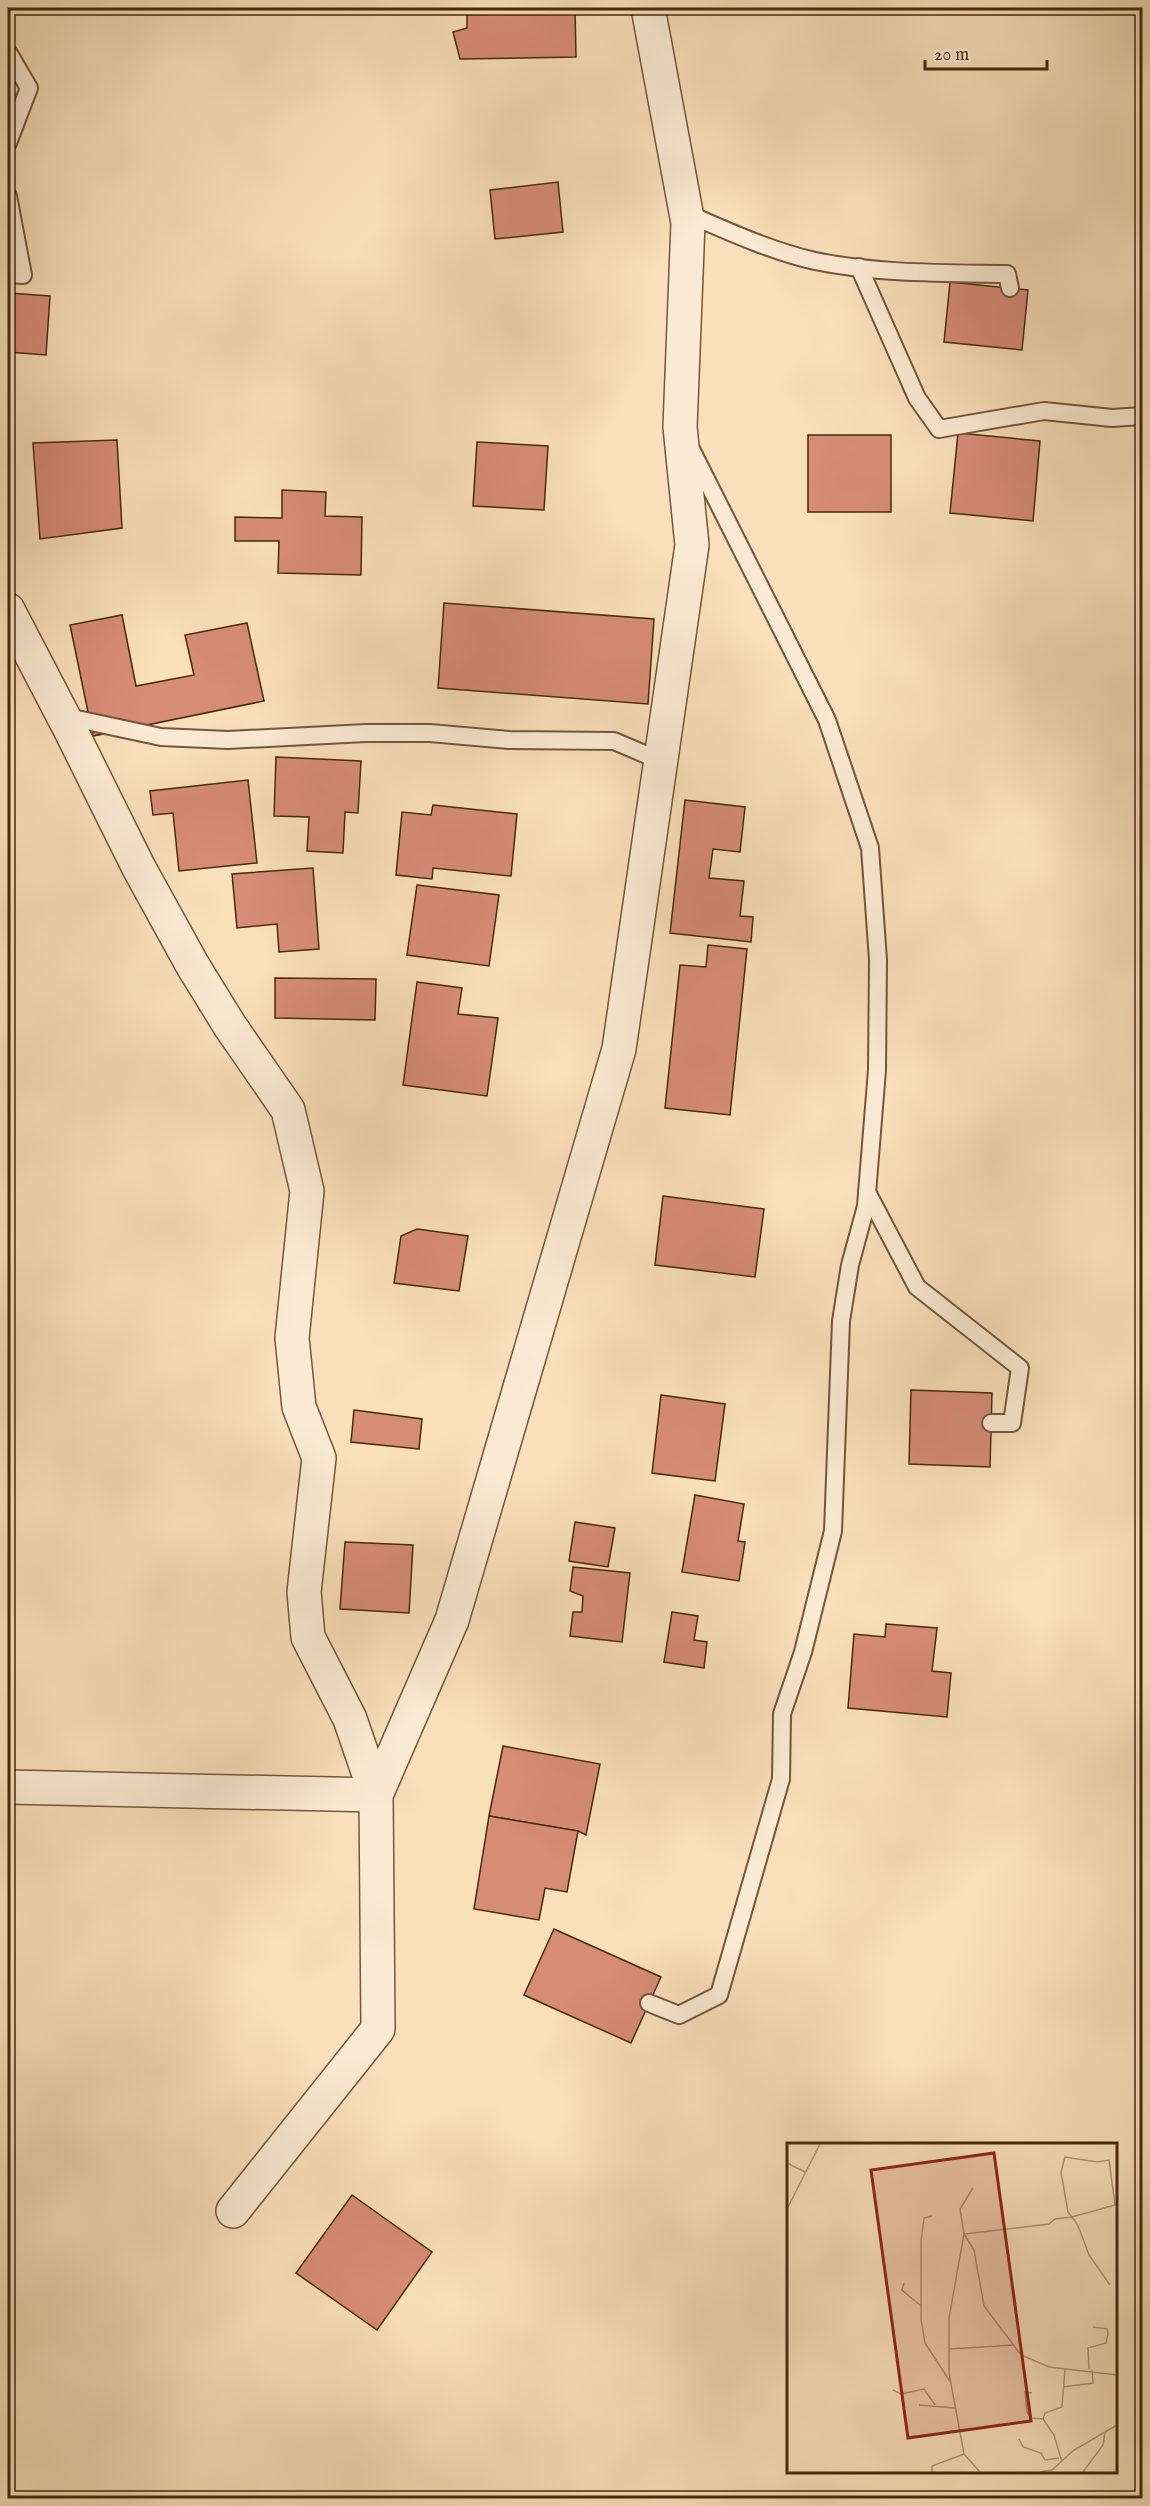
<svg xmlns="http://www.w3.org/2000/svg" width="1150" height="2506" font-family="'IM FELL English',serif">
  <rect width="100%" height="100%" fill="#f9dfbb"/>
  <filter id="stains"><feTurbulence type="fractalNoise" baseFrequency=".00333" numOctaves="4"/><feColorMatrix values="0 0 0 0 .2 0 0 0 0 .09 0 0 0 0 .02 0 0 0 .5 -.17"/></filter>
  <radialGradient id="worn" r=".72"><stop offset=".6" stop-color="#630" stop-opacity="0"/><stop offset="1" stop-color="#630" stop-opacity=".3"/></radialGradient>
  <g fill="#d78b79" stroke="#47290f" stroke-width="1.5">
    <path d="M467,8H575L576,57L460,59L453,32L467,28Z"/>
    <path d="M8,65H13L8,130Z"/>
    <path d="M558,182L563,232L495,239L490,190Z"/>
    <path d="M950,282L1028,290L1022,350L944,342Z"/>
    <path d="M8,293L50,296L46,355L8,352Z"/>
    <path d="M958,433L1040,441L1033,521L950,513Z"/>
    <rect x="808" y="435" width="83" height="77"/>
    <path d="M117,440L122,528L40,539L33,443Z"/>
    <path d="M477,442L548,446L544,510L473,506Z"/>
    <path d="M282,490L326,492L325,516L362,517L361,575L278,573L279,541H235V517L282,518Z"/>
    <path d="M1142,490V524L1139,523Z"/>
    <path d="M444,603L654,619L648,704L438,688Z"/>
    <path d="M122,615L136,686L194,675L185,635L247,623L264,701L93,736L70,625Z"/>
    <path d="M276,757L361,761L358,813L345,812L343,853L307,851L309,817L274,816Z"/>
    <path d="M248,780L257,863L179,871L173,813L153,815L150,791Z"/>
    <path d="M685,800L745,807L740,852L713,849L709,878L744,881L740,916L753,917L751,942L670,933Z"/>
    <path d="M433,805L517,814L511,876L433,868L432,879L396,875L402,812L431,815Z"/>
    <path d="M313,868L319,949L279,952L277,924L237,928L232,874Z"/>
    <path d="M417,885L499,895L489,966L407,955Z"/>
    <path d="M708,945L747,949L730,1115L665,1108L680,965L706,967Z"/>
    <path d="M275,978L376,979L375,1020L275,1018Z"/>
    <path d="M417,982L462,988L458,1014L498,1018L487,1096L403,1085Z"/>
    <path d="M663,1196L764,1209L755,1277L655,1265Z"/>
    <path d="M417,1229L468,1236L459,1291L394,1283L401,1236Z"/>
    <path d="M911,1390L992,1393L990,1467L909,1464Z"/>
    <path d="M661,1395L725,1404L715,1481L652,1473Z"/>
    <path d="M354,1410L422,1419L419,1449L351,1442Z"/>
    <path d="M695,1495L744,1504L738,1541L745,1542L739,1581L682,1572Z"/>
    <path d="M575,1522L615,1528L608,1567L569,1561Z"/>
    <path d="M345,1542L413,1545L409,1613L340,1609Z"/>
    <path d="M573,1567L630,1573L622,1642L570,1636L573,1612H582L583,1596L570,1591Z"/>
    <path d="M672,1612L698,1616L694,1640L707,1642L704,1668L664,1662Z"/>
    <path d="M886,1624L937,1628L932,1671L951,1673L947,1717L848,1708L854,1634L885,1637Z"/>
    <path d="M503,1746L600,1764L586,1835L578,1831L489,1816Z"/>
    <path d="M489,1816L578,1831L567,1892L545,1888L539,1920L474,1909Z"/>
    <path d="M554,1929L661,1977L631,2043L524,1995Z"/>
    <path d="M352,2195L432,2252L377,2330L296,2273Z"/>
  </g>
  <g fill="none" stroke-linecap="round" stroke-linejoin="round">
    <defs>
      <g id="service">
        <path d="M8,52L29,88L8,143"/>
        <path d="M8,196L23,275L8,274"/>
        <path d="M686,213C727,231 771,251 815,261C878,274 943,273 1007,274L1010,288"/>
        <path d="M859,267L917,398L939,429L1044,411L1112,418L1142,416"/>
        <path d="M63,716L161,737L228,740L366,733H430L509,740L614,741L661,761"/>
        <path d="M867,1192L917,1287L1020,1368L1012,1423H991"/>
        <path d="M649,2003L679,2015L719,1995L781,1779L782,1714L803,1652L833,1531L841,1321L850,1265L866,1206L877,1070L878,960L870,848L827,720L691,449"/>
      </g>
      <g id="minor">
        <path d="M8,610L71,731L139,868L193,966L230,1026L288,1110L307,1191L292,1338L299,1407L319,1458L304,1592L308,1637L350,1719L376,1795L8,1787"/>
        <path d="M233,2211L378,2029L376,1795L452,1620L619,1049L692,545L680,427L688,223L648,8"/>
      </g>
    </defs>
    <use href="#service" stroke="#74563a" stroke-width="20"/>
    <use href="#minor" stroke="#74563a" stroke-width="36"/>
    <use href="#service" stroke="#fbead3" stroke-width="16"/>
    <use href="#minor" stroke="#fbead3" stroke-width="33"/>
  </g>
  <g transform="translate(787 2143)">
    <rect width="330" height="330" fill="#f9dfbb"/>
    <path fill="none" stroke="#b29676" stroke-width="1.5" d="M0,20L18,29M186,45L173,66L177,91L162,175V230L177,311L193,329M0,66L33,1M145,73L137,75L134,99V176L138,200L164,240M117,140L115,147L134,163M323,142L302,112L292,85L288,78L285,74L281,69L274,29L278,14L310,19L322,17L328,62L285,74L268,76L262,81L177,91L187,107L197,163L234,212L262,224L330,232M162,206L227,202M302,226L301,205L319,200L321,191L320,186L306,184M276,244L306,240L305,227M106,247L114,251L137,246L148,262M245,250L238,249L240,269L244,275L256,276M132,262L168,265M232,296L236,304L254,310L258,317L272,315M275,319L267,292L256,276L258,270L275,264L278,226M145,329V323L177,311M253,329L265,327L287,307L330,282M296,329L316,302L318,289"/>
    <path fill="#8f2418" fill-opacity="0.15" stroke="#8f2418" stroke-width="3" d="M207,10L244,278L121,295L84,27Z"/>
    <rect width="330" height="330" fill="none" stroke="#47290f" stroke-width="3"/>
  </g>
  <rect width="1150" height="2506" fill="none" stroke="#f9dfbb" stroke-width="30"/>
  <rect x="9" y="9" width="1132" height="2488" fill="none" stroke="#47290f" stroke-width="3"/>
  <rect x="15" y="15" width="1120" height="2476" fill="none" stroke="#47290f" stroke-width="1.5"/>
  <path d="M925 60v9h122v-9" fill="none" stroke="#47290f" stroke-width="3"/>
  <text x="934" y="60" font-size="18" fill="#47290f" stroke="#fbead3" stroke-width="4.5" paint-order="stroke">20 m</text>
  <rect width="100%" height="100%" filter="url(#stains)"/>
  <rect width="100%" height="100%" fill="url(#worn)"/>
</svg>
